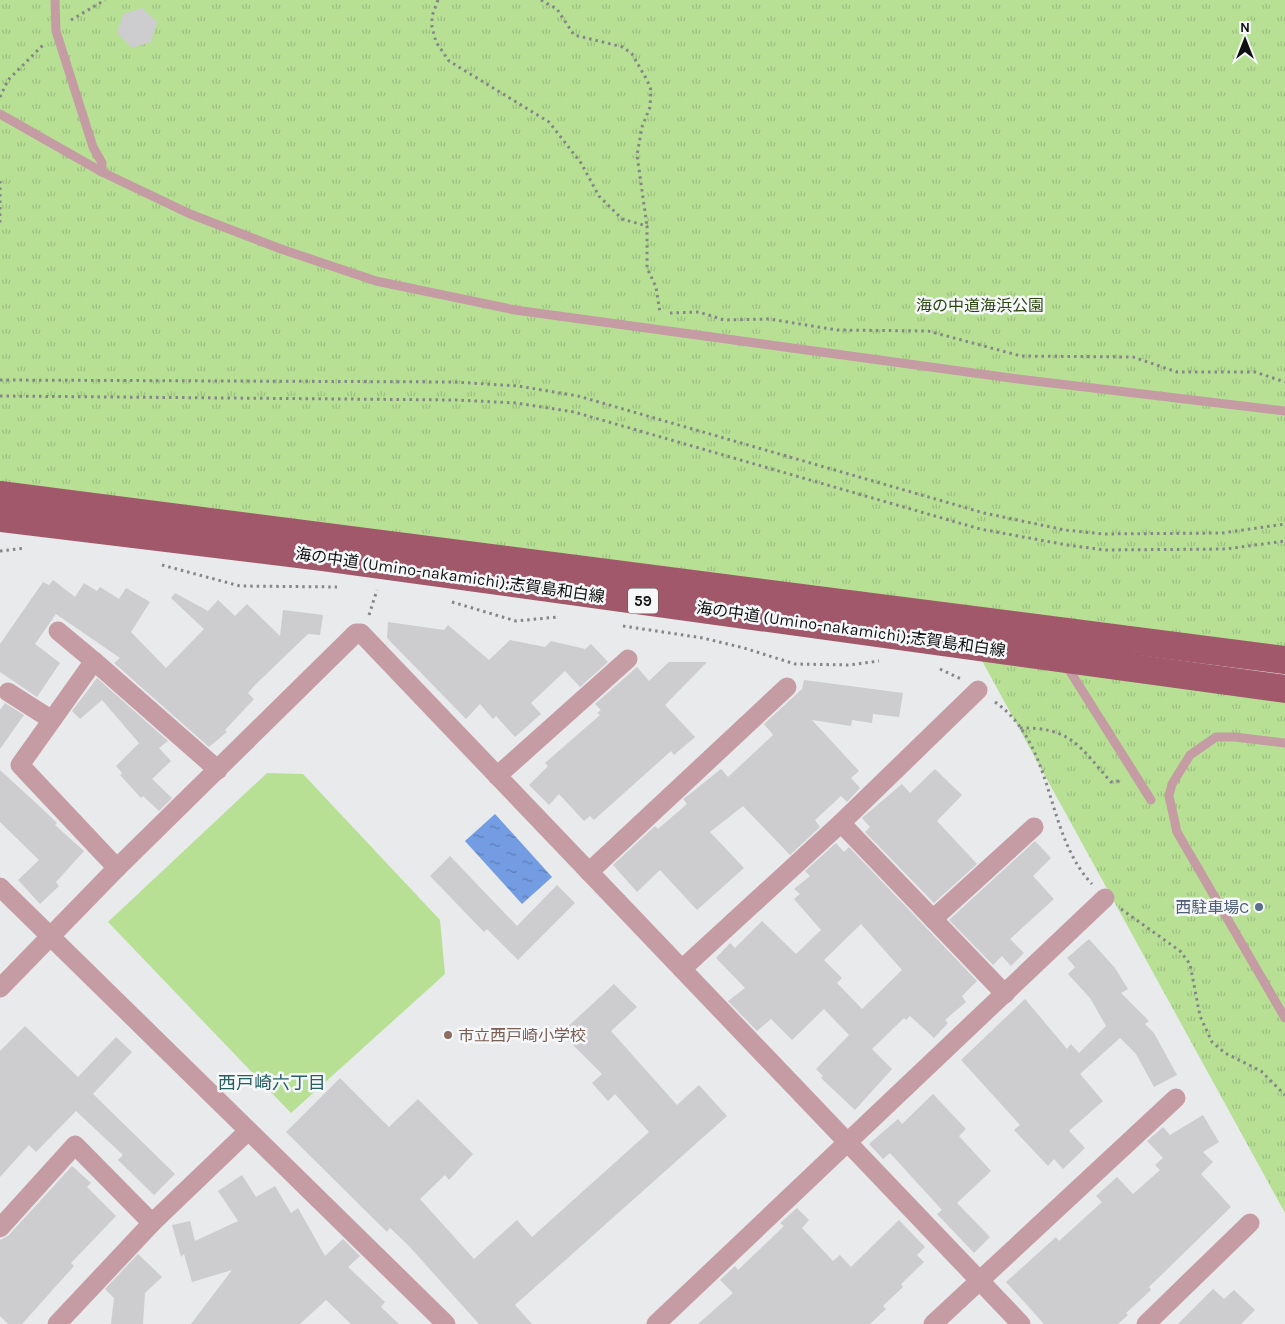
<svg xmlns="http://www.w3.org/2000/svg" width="1285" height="1324" font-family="Karla,'Noto Sans JP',sans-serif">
  <defs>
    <pattern id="park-tufts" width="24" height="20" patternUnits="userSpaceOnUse" patternTransform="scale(1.25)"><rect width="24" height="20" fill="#b7e095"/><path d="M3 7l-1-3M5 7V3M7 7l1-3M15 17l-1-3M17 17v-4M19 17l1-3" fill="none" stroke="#9cbf7f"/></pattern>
    <pattern id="water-ripples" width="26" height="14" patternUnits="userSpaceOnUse" patternTransform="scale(1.25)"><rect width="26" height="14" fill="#739ce2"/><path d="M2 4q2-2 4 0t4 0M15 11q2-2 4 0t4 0" fill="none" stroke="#5d7eb6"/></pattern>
  </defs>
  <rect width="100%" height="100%" fill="#e8eaec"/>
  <g fill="url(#park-tufts)">
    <path d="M0,0H1285V653L0,482Z"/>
    <path d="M981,659L1285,696V1213Z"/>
  </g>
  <path fill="#b7e095" d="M267,773L303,774L440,920L445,974L291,1113L108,922Z"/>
  <path fill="url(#water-ripples)" d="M495,814L552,877L522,904L465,841Z"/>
  <g fill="#cdccce" fill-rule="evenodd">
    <path d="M142,8L157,22L151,42L132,48L117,33L123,14Z"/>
    <path d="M53,580L75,597L84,583L97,591L100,587L119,599L126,588L150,602L131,632L166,668L204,629L171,598L175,593L208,611L218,600L235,616L247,604L280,636L283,610L323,615L320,635L308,634L255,685L248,693L254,699L225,730L227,732L209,747L114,663L120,658L56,614L35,644L60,663L37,697L0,672V644L43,582L49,585Z"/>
    <path d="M388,622L444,630L448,625L489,660L510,640L545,647L551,641L585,649L591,644L608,662L580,687L565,671L531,703L541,714L515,737L496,716L493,719L480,704L466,719L387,638Z"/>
    <path d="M669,662H707L665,705L695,737L674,755L671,751L594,820L590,816L584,821L559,794L549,805L529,785L548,766L545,763L600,715L597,713L601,710L595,704L637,667L649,681Z"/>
    <path d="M97,678L168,741L159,748L171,761L152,779L172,798L159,811L143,796L141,798L120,775L122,773L116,766L139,743L102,700L80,719L72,711Z"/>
    <path d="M804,680L903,693L899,717L873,714L872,723L852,720L851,726L812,720L859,771L851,778L860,788L847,802L841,796L815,820L820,827L790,855L743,806L710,832L744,868L697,910L660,870L637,892L613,865L655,826L658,829L687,804L683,799L686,797L721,769L728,777L773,735L764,724L802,689Z"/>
    <path d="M5,703L24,715L0,749V710Z"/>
    <path d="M935,769L962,795L937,821L977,864L934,903L865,832L870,827L862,818L902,784L910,793Z"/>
    <path d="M0,770L37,804L57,823L55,825L84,851L56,882L59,886L40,904L18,880L39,860L0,822Z"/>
    <path d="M1035,841L1051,858L1033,876L1054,899L1010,939L1024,953L1011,966L1002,956L993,965L949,920Z"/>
    <path d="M836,843L844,852L849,847L977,981L962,996L966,1002L945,1020L948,1023L934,1038L910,1016L906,1020L904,1018L872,1049L892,1069L855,1110L821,1078L823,1076L816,1069L849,1035L824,1009L792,1040L771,1019L757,1031L728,1001L745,988L716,958L730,943L735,948L762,921L796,954L821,930L794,899L800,894L794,889L810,876L805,871ZM861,924L902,970L862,1009L837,983L842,978L824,960Z"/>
    <path d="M450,856L517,926L557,885L575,903L518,960L487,929L484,932L430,876Z"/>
    <path d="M1089,939L1115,968L1128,989L1121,993L1149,1021L1145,1024L1154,1033L1177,1075L1154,1087L1136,1054L1120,1038L1080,1074L1103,1101L1069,1131L1085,1148L1063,1169L1054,1159L1048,1166L1032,1149L1014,1130L1020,1125L961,1060L1025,999L1067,1049L1071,1044L1079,1053L1106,1026L1090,998L1068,974L1075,967L1067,958Z"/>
    <path d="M614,984L637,1007L611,1031L677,1105L699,1085L727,1116L515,1305L532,1324H479L408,1245L390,1228L387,1232L286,1132L340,1078L389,1127L418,1099L473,1154L449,1180L445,1175L420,1199L474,1259L517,1220L532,1237L649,1132L615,1094L608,1101L592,1083L602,1074L561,1033Z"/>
    <path d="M25,1026L78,1077L116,1037L132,1052L93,1094L175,1174L154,1195L118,1160L123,1155L76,1111L36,1152L29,1145L0,1177V1051Z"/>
    <path d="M933,1094L966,1129L959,1136L991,1171L957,1203L990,1237L974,1253L937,1214L942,1210L890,1153L883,1159L869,1144L898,1119L902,1124Z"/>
    <path d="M1203,1115L1219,1142L1203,1152L1213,1162L1201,1174L1231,1207L1149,1287L1151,1290L1126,1313L1128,1315L1118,1324H1044L1006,1282L1056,1237L1059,1241L1102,1202L1096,1196L1117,1177L1133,1194L1160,1170L1155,1165L1163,1158L1147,1141L1163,1127L1170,1135Z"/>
    <path d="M72,1166L91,1183L87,1187L116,1216L71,1263L74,1266L22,1324H8L0,1316V1240L8,1236Z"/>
    <path d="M242,1175L256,1197L275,1186L291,1213L298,1208L325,1256L343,1239L360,1256L348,1267L385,1302L381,1307L399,1324H351L326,1300L300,1324H191L232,1270L192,1282L184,1254L181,1257L172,1225L190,1221L195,1241L238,1221L218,1191Z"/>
    <path d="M797,1208L809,1220L802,1228L833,1261L840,1255L851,1267L899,1220L925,1247L917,1255L924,1262L901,1284L903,1287L883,1306L886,1309L870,1324H698L733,1293L720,1280L735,1266L738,1270L784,1226L780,1223Z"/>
    <path d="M138,1254L162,1277L145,1293L143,1324H111L114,1298L105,1289Z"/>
    <path d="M1213,1289L1224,1299L1234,1290L1255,1310L1241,1324H1178Z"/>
  </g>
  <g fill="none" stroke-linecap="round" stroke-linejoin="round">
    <g stroke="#858687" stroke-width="3" stroke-dasharray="2.5 4" stroke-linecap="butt">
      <path d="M438,0L432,16V27L436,42L449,61L549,122L581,163L599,196L622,219L647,226V268L656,287L660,313"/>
      <path d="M541,0L557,9L574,35L623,47L632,54L647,80L651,90L650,107L642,127L637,155L647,226"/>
      <path d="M71,20L105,0"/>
      <path d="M0,97L8,80L44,44"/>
      <path d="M0,181V225"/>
      <path d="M670,313L699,312L724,320L769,319L837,330L928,331L1021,356L1133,357L1177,372H1255L1285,382"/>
      <path d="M0,380L455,382L518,386L578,396L984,513L1065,530L1103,534L1222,533L1285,524"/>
      <path d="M0,396L456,400L516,403L574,412L980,529L1067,545L1105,550L1226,549L1285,541"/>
      <path d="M0,551L25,548"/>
      <path d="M162,565L240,586L337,587"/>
      <path d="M452,602L516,621L558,617"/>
      <path d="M369,615L377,590"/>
      <path d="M623,626L703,638L744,648L795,664L849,665L879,661"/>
      <path d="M940,669L961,679"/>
      <path d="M995,702C1056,745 1044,833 1092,884"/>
      <path d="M1020,728C1071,727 1080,747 1111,782L1120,781"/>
      <path d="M1121,909L1180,951L1190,964L1200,1016L1212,1042L1225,1053L1261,1071L1285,1095"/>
    </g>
    <g stroke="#c59ca4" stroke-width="9">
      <path d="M55,0L56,31L93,147L102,163V172"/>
      <path d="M0,114L102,172L190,214L281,249L376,281L515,310L1018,379L1285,411"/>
      <path d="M1066,665L1151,800"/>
      <path d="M1285,743L1235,737H1216L1190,755L1172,784L1169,796L1177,832L1285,1018"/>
    </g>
    <g stroke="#c59ca4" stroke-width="19">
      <path d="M58,631L94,661"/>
      <path d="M8,692L52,720"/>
      <path d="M497,776L628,659"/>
      <path d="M841,823L1005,994"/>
      <path d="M117,868L20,765L94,661L218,770"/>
      <path d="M589,872L787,687"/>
      <path d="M0,887L446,1324"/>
      <path d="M933,919L1034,827"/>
      <path d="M682,969L841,823L978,690"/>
      <path d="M0,988L117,868L356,633H361L1021,1324"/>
      <path d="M0,1228L75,1145L152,1223"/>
      <path d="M57,1324L152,1223L248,1131"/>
      <path d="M656,1324L1105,898"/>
      <path d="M933,1324L1176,1098"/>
      <path d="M1146,1324L1250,1223"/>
    </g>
    <g stroke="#a0586a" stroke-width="28">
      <path d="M0,495L1285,660"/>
      <path d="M0,518L323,557L1285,689"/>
    </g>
  </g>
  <circle fill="#5c6f8a" stroke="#f6f7f9" stroke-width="2" cx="1259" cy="907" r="5"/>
  <circle fill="#8d6e63" stroke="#f6f7f9" stroke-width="2" cx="448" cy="1035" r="5"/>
  <g text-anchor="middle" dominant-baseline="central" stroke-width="5" stroke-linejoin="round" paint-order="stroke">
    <rect fill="#f6f7f9" stroke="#545556" stroke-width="1" x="628" y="588.5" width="30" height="25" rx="4"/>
    <g font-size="15" font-weight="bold" fill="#0f1010">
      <text x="643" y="601">59</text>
    </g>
    <g font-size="16" fill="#2d4710" stroke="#f6f7f9">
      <text x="980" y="305">海の中道海浜公園</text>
    </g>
    <g font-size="16" fill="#0f1010" stroke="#f6f7f9">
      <text transform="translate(450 575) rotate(8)">海の中道 (Umino-nakamichi);志賀島和白線</text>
      <text transform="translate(851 629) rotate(8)">海の中道 (Umino-nakamichi);志賀島和白線</text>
    </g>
    <g font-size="16" fill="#4e5e75" stroke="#f6f7f9" text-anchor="end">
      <text x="1249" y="907">西駐車場C</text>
    </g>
    <g font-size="16" fill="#785e54" stroke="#f6f7f9" text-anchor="start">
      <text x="458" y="1035">市立西戸崎小学校</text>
    </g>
    <g font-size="18" fill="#266061" stroke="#f6f7f9">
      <text x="272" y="1083">西戸崎六丁目</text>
    </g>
  </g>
  <g transform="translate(1245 40)" stroke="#f6f7f9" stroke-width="4" paint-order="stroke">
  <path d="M0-4L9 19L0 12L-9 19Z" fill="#0f1010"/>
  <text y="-8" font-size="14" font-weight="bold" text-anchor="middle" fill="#0f1010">N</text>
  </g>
</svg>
